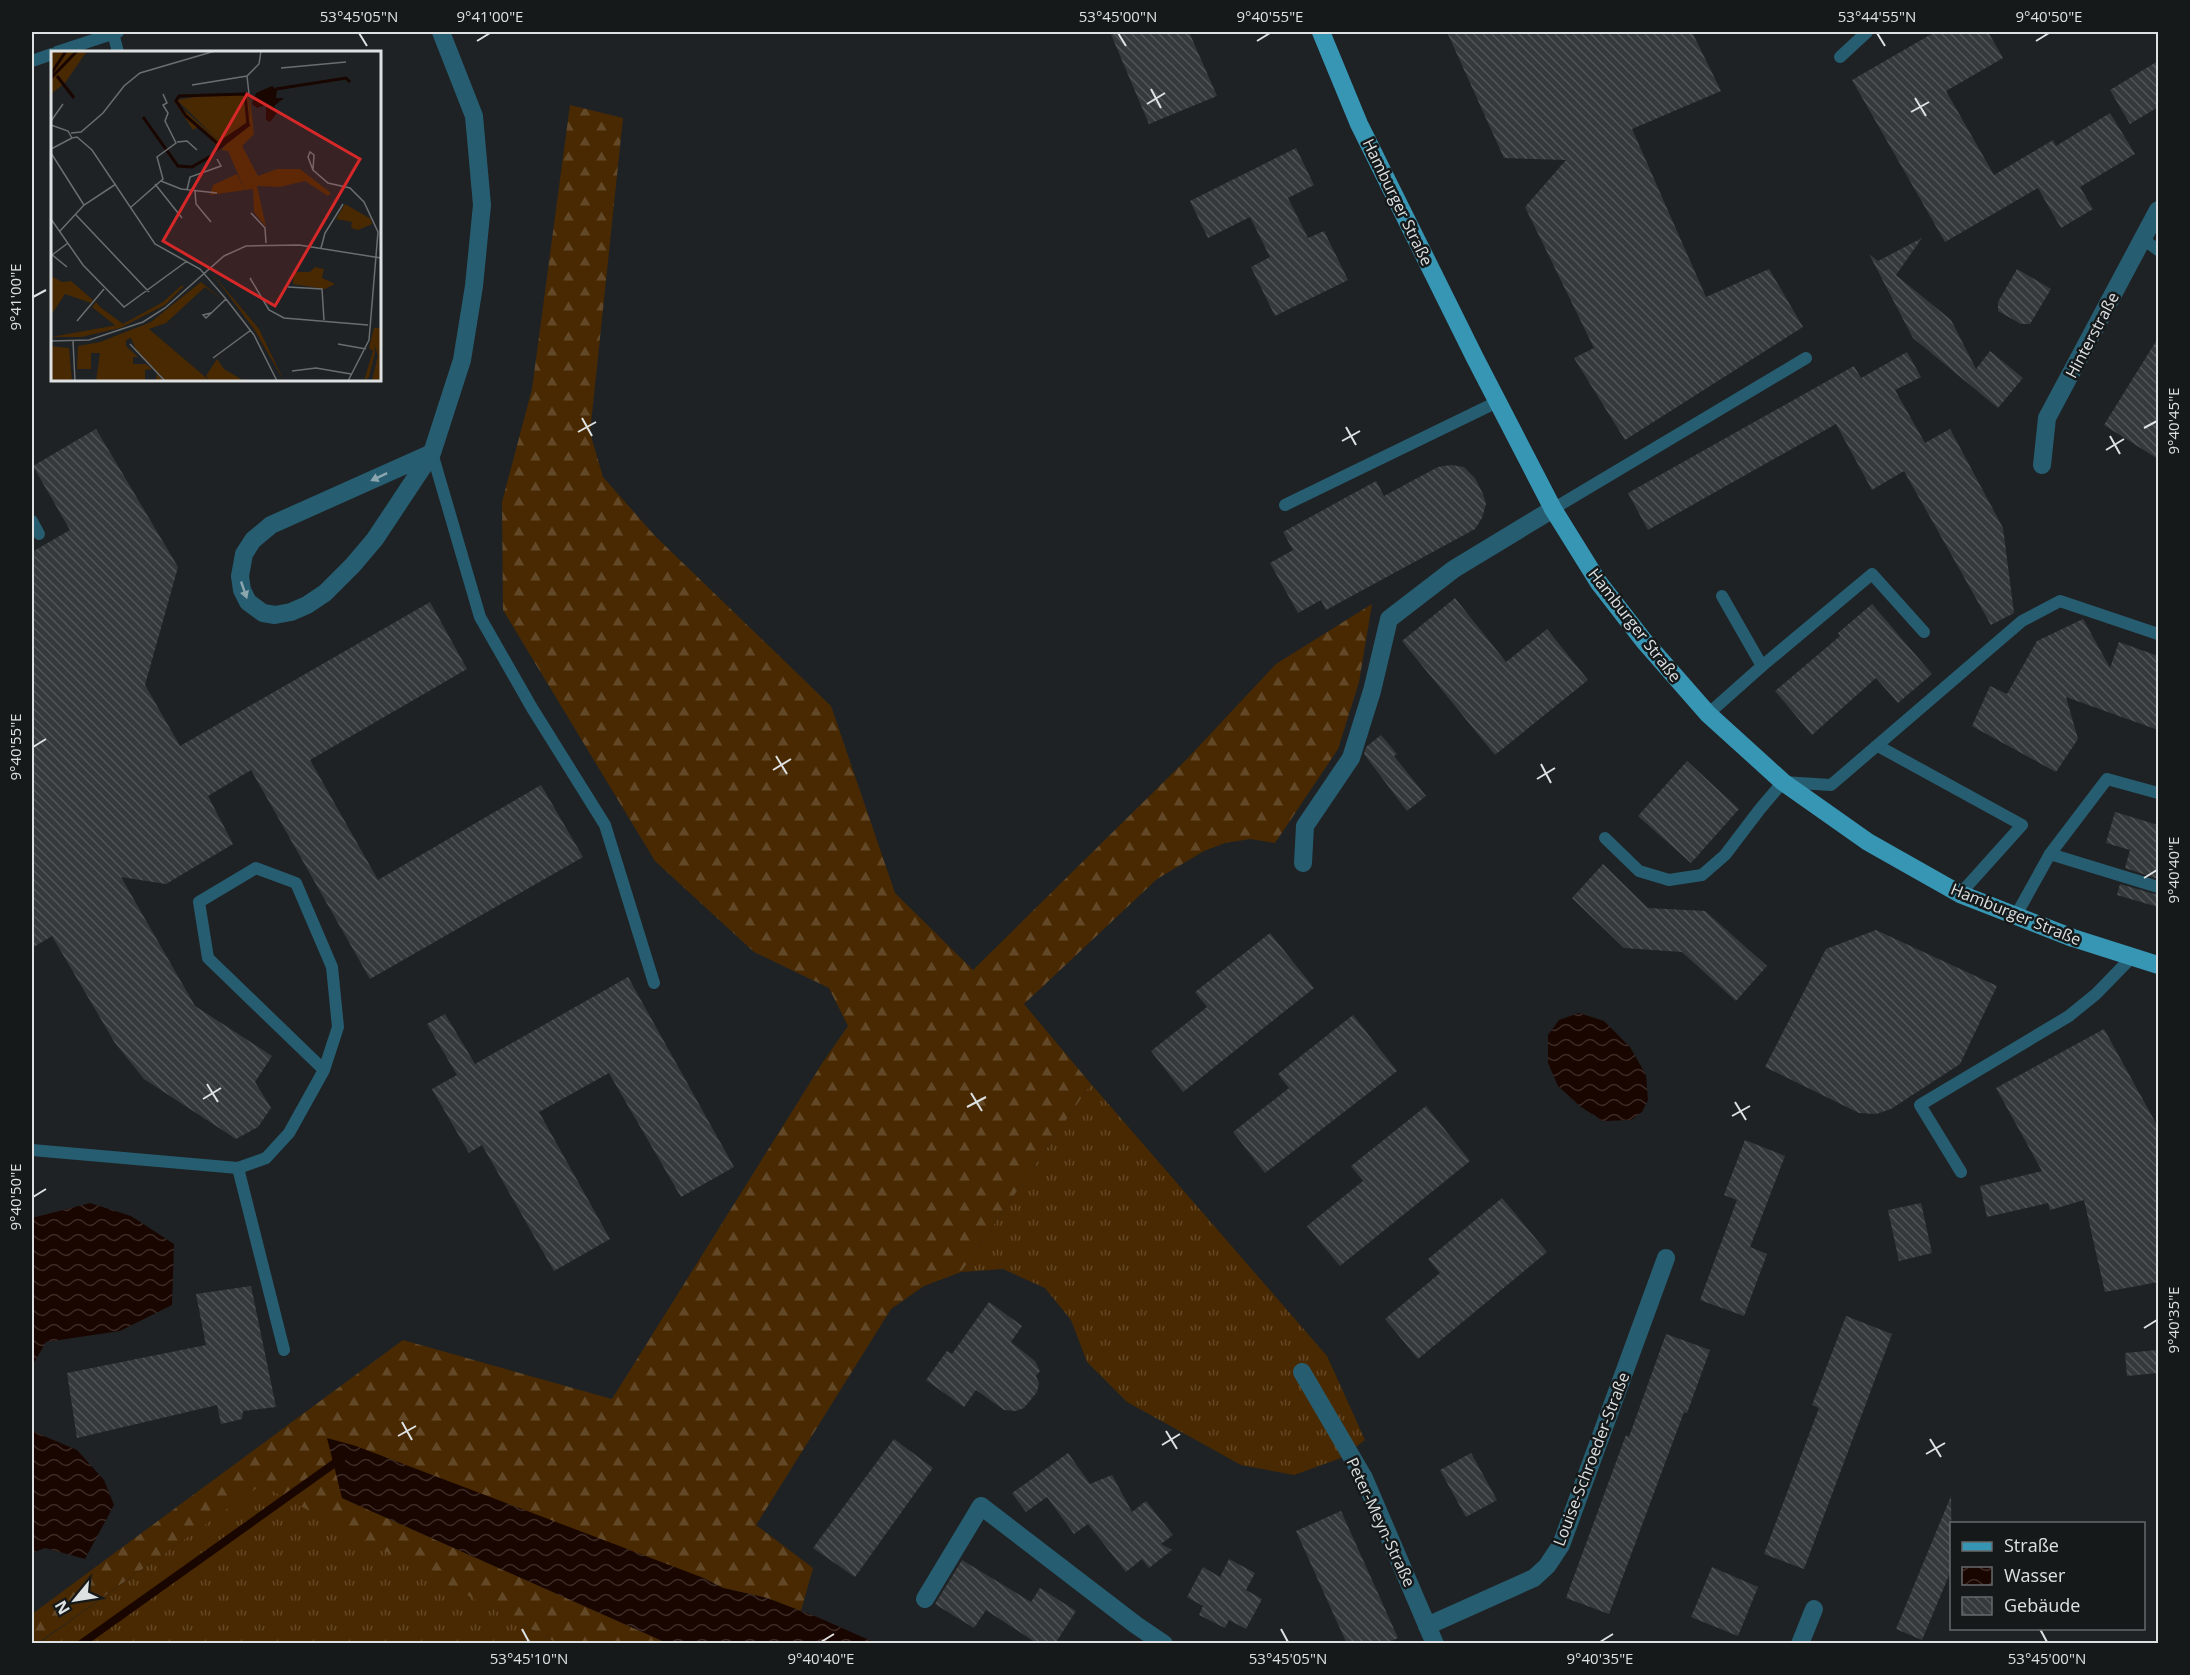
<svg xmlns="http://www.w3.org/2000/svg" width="2190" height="1675" font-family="'Open Sans',sans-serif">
  <defs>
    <pattern id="grass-tufts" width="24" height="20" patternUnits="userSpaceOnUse" patternTransform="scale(1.5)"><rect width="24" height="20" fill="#492902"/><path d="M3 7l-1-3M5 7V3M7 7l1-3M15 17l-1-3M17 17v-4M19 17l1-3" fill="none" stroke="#634827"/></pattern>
    <pattern id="forest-firs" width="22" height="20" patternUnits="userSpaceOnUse" patternTransform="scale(1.5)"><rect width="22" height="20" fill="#492902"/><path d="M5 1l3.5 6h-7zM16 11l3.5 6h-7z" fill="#634827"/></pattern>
    <pattern id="water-waves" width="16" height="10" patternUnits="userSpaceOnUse" patternTransform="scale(1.5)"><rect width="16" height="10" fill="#1a0600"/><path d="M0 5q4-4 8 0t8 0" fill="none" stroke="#3b2a25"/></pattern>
    <pattern id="building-back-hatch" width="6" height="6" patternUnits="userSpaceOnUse" patternTransform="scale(1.5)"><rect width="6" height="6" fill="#35393b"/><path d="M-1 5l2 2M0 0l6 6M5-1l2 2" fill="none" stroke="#525557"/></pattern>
  </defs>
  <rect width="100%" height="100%" fill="#1e2224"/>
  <g fill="url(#grass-tufts)">
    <path d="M1091,1084L1327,1356L1365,1440L1341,1458L1294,1475L1241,1465L1127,1402L1087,1362L1071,1320L1045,1288L1003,1269L961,1272Z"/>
    <path d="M261,1484L557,1643L38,1644Z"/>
  </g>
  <path fill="url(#forest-firs)" d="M570,105L623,118L590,433L603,477L655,536L831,706L895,893L973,970L1187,759L1276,664L1372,604L1359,682L1338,749L1275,843L1250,839L1225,843L1204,851L1157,879L1024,1004L1091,1084L961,1272L924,1286L891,1309L756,1525L813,1568L801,1611L767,1598L723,1588L701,1577L342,1498L667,1643H557L261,1485L38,1643H32V1614L403,1340L612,1399L823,1062L848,1026L829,988L754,952L655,861L503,610L502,502L532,389Z"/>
  <g fill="url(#water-waves)">
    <path d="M1579,1013L1604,1021L1630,1047L1646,1075L1648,1100L1642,1112L1631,1120L1603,1121L1581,1107L1558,1086L1548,1063V1035L1559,1020Z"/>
    <path d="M90,1203L131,1216L174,1244L172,1305L120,1331L46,1342L32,1366V1218Z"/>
    <path d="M32,1431L77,1450L104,1480L114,1505L85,1559L45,1548L32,1553Z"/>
    <path d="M327,1438L356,1446L701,1577L723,1588L767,1598L817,1617L876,1643H667L342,1498Z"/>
  </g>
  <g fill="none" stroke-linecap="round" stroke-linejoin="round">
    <path stroke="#1a0600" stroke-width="8" d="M81,1644L342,1458"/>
  </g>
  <g fill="url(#building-back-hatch)">
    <path d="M1110,32H1189L1217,96L1149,124Z"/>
    <path d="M1447,32H1692L1721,91L1632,129L1706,297L1769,269L1803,327L1625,440L1574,358L1594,348L1525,207L1566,160L1504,158Z"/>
    <path d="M1935,32H1988L2003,58L1946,91L1994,175L2053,140L2056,146L2110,113L2135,154L2080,187L2093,209L2061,228L2038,188L1945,242L1852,80Z"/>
    <path d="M2158,61V107L2130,124L2110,90Z"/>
    <path d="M1296,148L1314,185L1288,198L1308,238L1324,231L1348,280L1275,316L1251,267L1270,257L1250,217L1208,238L1190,201Z"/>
    <path d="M1922,238L1896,275L1951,320L1976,369L1990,351L2023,378L1998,408L1913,338L1869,254L1878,261Z"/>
    <path d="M2017,269L2051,289L2030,324H2021L1998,311V302Z"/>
    <path d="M2158,338V459L2104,425Z"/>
    <path d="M1907,352L1921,377L1895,390L1925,443L1950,429L2003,528L2014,613L1991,625L1904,471L1872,490L1836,424L1648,530L1628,493L1854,366L1861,378Z"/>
    <path d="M96,429L178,567L145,685L180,746L430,602L467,669L310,760L378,880L541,785L583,857L370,979L251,770L208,796L233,844L166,884L121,877L195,1006L272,1056L255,1082L271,1108L258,1127L236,1139L144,1079L115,1043L52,936L32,948V552L70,530L33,466Z"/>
    <path d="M1451,465L1464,467L1475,478L1483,494L1486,504L1482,518L1475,529L1326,610L1321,600L1298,613L1270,563L1293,550L1283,532L1376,481L1384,496L1438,467Z"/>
    <path d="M1455,598L1506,662L1547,629L1588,680L1495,755L1402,641Z"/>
    <path d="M1872,604L1932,674L1898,703L1876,678L1812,735L1775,691L1840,636L1838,633Z"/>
    <path d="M2083,619L2110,668L2119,642L2158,656V730L2066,697L2078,739L2056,772L1972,726L1990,686L2007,694L2037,641Z"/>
    <path d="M1381,735L1397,754L1394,756L1426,796L1407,811L1364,754L1366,747Z"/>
    <path d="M1687,761L1739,809L1691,863L1638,816Z"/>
    <path d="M2115,812L2158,825V879L2125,868L2130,850L2106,843Z"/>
    <path d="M1603,864L1648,908L1705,911L1767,966L1736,1001L1682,952L1624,948L1572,898Z"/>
    <path d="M2120,884L2158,895V907L2117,895Z"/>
    <path d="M1876,930L1997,986L1960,1064L1891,1109L1876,1114L1859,1113L1765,1067L1826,949Z"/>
    <path d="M1270,933L1314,988L1183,1092L1151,1051L1207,1007L1195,992Z"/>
    <path d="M628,977L734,1167L681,1197L609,1073L539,1112L610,1239L554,1271L482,1145L469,1153L432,1089L457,1075L427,1024L445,1014L475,1064Z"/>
    <path d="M1353,1015L1397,1071L1265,1173L1233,1132L1289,1088L1278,1074Z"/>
    <path d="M2104,1029L2158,1127V1282L2105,1292L2084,1200L2050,1210L2048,1203L1987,1217L1980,1186L2042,1171L1996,1088Z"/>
    <path d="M1426,1106L1470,1161L1340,1266L1307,1226L1363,1181L1351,1166Z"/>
    <path d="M1745,1140L1785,1156L1750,1247L1767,1254L1744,1316L1700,1300L1737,1200L1724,1195Z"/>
    <path d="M1502,1198L1547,1252L1418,1359L1385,1319L1440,1273L1428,1259Z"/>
    <path d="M1921,1203L1932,1253L1899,1261L1888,1210Z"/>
    <path d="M251,1286L276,1407L243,1411L242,1419L221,1424L217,1405L77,1438L67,1373L206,1345L196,1294Z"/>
    <path d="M989,1302L1022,1326L1011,1342L1035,1361L1040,1371L1036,1376L1039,1383L1037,1392L1024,1408L1016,1411L1004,1410L976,1390L964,1407L926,1380L947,1351L952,1354Z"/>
    <path d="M1846,1316L1892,1334L1804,1569L1764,1554L1819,1408L1812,1405Z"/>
    <path d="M1666,1334L1710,1350L1687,1413L1684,1412L1609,1614L1566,1598L1626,1435L1629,1437Z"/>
    <path d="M2158,1350V1373L2127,1376L2125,1353Z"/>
    <path d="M894,1439L933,1468L855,1577L813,1548Z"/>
    <path d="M1068,1453L1090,1484L1112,1475L1132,1512L1146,1501L1173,1535L1161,1544L1172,1550L1149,1568L1142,1559L1126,1572L1088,1524L1074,1534L1047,1497L1026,1512L1012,1493Z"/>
    <path d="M1471,1453L1497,1500L1466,1517L1440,1470Z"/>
    <path d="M1951,1496L1952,1568L1922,1640L1896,1629Z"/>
    <path d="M1341,1511L1398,1638L1385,1644H1347L1296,1531Z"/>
    <path d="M1229,1559L1255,1573L1246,1590L1262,1599L1246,1629L1229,1620L1225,1628L1199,1615L1203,1606L1187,1597L1203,1567L1220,1577Z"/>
    <path d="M962,1560L1031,1602L1040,1588L1076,1611L1055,1644H1038L986,1610L974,1628L935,1604Z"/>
    <path d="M1712,1567L1758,1587L1738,1636L1691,1617Z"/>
  </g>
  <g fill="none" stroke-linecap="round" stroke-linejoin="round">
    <g stroke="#275d70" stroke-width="12">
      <path d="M113,33L118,52"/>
      <path d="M57,52L118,32"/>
      <path d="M1840,57L1867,32"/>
      <path d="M32,61L52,54"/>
      <path d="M2143,239L2158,250"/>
      <path d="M432,453L480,617L532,708L605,825L654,983"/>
      <path d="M1285,505L1497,402"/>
      <path d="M1553,509L1806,358"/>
      <path d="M32,521L39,534"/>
      <path d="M1762,666L1872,574L1924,632"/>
      <path d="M1708,714L1762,666L1722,596"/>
      <path d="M1878,746L2022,825L1960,894"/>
      <path d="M1605,838L1639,871L1669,880L1702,875L1725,855L1760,809L1783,782L1831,785L2022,621L2060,601L2158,634"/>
      <path d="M2050,854L2158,887"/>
      <path d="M2015,917L2050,854L2107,779L2158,793"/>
      <path d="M32,1150L238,1168L266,1158L289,1133L324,1070L338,1027L332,967L296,883L256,868L199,902L208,958L324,1070"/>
      <path d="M238,1168L284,1350"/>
      <path d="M1961,1172L1920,1105L2069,1016L2096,994L2132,957"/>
    </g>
    <g stroke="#275d70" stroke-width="18">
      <path d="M432,453L271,525L253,540L244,554L240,576L242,590L248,602L263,613L275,615L291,612L307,605L325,593L353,565L375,539L432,453L462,360L474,286L482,205L474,116L441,32"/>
      <path d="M2042,465L2047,418L2158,210"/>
      <path d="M1303,863L1305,826L1351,758L1372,691L1389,619L1454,569L1553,509"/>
      <path d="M1302,1372L1364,1478L1435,1644"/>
      <path d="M925,1599L981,1506L1136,1625L1164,1644"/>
      <path d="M1427,1626L1534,1578L1547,1566L1561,1545L1666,1258"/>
      <path d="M1800,1644L1814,1609"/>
    </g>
    <path stroke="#3896b5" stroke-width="18" d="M1321,32L1359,124L1475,358L1553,509L1599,583L1644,641L1708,714L1783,782L1868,842L1960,894L2073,938L2158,965"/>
  </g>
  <defs><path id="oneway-solid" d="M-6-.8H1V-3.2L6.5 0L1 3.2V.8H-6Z" transform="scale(1.5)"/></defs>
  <g fill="#8ca6af">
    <use href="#oneway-solid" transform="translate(379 477) rotate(155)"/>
    <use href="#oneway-solid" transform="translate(244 590) rotate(71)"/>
  </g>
  <path fill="none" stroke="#dee1e2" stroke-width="2" d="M359,33L367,46M1118,33L1126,46M1877,33L1885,46M477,41L490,33M1257,41L1270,33M2036,41L2049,33M1151,89L1161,108M1915,98L1926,116M1147,104L1165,93M1911,112L1929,102M33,297L46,290M582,418L592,436M1346,427L1356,445M2144,428L2157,421M578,432L596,422M2110,436L2120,454M1342,441L1360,431M2106,450L2124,439M33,747L46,739M776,756L787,774M1541,764L1551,783M773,770L791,759M1537,779L1555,768M2144,878L2157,870M207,1084L218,1102M971,1093L982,1111M203,1099L221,1088M1735,1102L1746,1120M967,1107L986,1097M1732,1116L1750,1106M33,1197L46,1189M2144,1328L2157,1320M402,1422L412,1440M1166,1431L1177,1449M398,1436L416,1426M1930,1439L1941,1457M1162,1445L1180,1434M1926,1454L1945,1443M522,1629L529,1642M1281,1629L1288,1642M2040,1629L2047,1642M821,1642L834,1634M1600,1642L1613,1634"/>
  <g text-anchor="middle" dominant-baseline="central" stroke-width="5" stroke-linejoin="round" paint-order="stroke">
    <g font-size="16" fill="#dee1e2" stroke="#15191a">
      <text transform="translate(1398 202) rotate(64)">Hamburger Straße</text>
      <text transform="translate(2092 335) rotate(-62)">Hinterstraße</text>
      <text transform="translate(1635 625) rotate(52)">Hamburger Straße</text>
      <text transform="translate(2016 914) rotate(22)">Hamburger Straße</text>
      <text transform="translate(1591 1459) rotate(-69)">Louise-Schroeder-Straße</text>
      <text transform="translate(1381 1522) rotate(65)">Peter-Meyn-Straße</text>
    </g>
  </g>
  <g transform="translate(51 51)">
    <rect width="330" height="330" fill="#1e2224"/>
    <path d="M155,44H197L199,68L166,88L126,49ZM186,123L194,139L159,144L162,134ZM294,153L320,168L321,173L307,179L300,177L301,171L285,168ZM160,221L208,278L233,330L203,278ZM150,231L172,249L154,236L115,272L98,278L159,330H115L85,299L80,287L75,289V295L87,306H82V313H95L101,318L94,319V329H105L106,322L112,330H45L49,302H40V318H26L27,295L49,291L100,271ZM130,235H133L114,254L69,277L30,286H0L72,273L112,251ZM0,295L18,297L21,330H0Z" fill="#492902"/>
    <path d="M198,37L203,83L191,95L207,125L226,118H249L280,142L277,145L254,130L229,136L206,135L215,176L203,161L202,138L194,139L177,100L170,99L174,95L167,91L168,97L147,76L142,79L123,50L166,88L199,68ZM264,216L273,218L271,227L284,233L274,238L242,233L243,221H259ZM323,277H330V325L329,330H321L327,304L323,293L324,301L318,326L313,330L322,300L318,297Z" fill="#492902"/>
    <path d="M0,0H36L14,32L0,43ZM0,225L11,231L20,230L42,249L40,252L14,243L0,264ZM45,251L49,256L72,273L65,275L41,256ZM166,308L173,318L193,330H159L155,325Z" fill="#492902"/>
    <path d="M221,35L226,39L225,47H233L223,55L226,62L219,71L215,69V54L206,57L201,53L205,42ZM195,72L200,74L159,106L167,99V91Z" fill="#1a0600"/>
    <path fill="none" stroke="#1a0600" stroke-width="3" d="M0,23L15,0M6,25L23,47M0,27L26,0M225,38L295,27L299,31M92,66L127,115L141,116L160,105M166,92L135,65L125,50L128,45L194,43L197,74"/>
    <path fill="none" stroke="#6b6e70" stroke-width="1.5" d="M230,17L295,11M196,25L198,43M141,34L196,25L208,13L210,0M0,70L12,53M0,74L17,80L21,87L26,86L41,99L104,193L149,218L175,248L203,284L226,330M20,82L30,81L52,62L73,35L89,22L164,0M126,91L136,90L146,99M0,98L21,87M0,102L33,154M262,119L263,104L259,101L257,106L262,119L277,132L299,137L313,151L327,181L318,289L297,330M110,130L130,138L166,142M104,133L131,167M136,139L139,126L170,115L166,108M144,140L145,153L160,171M79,157L112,128L106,106L125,92L114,70L117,62L112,54L116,52L112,43M200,162L214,177L215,192M25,164L98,241M0,168L32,214L73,256L136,210M9,180L33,154L65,133M270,197L274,182L292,153M0,203L16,216M1,204L17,192M199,227L218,259L233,267L317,274M237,236L271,238L273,269M160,262L152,264L155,267L175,248M26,270L53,238M0,290L38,289L92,271L114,257L173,205L195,195L248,194L330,207M22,290L24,330M79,293L114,330M287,293L315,298M162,307L200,279M241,320L265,317L300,323"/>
    <path fill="#d62828" fill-opacity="0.15" stroke="#d62828" stroke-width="3" d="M196,43L309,108L224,255L112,190Z"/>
    <rect width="330" height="330" fill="none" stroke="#dee1e2" stroke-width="3"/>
  </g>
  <rect width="2190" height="1675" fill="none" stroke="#15191a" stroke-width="66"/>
  <rect x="1950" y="1522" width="195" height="108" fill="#15191a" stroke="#65696a" stroke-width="1.5"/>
  <rect x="1962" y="1542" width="30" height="9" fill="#3896b5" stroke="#65696a" stroke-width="1.5"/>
  <text x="2004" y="1552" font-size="18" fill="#dee1e2">Straße</text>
  <rect x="1962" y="1567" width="30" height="18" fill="url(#water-waves)" stroke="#65696a" stroke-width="1.5"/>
  <text x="2004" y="1582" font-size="18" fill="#dee1e2">Wasser</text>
  <rect x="1962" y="1597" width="30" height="18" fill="url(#building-back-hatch)" stroke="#65696a" stroke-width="1.5"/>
  <text x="2004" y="1612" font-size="18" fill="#dee1e2">Gebäude</text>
  <g transform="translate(75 1600) rotate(240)" stroke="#15191a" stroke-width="4.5" paint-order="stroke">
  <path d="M0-4.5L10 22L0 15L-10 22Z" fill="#dee1e2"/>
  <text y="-9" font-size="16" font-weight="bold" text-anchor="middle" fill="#dee1e2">N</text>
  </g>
  <rect x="33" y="33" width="2124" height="1609" fill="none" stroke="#dee1e2" stroke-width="2"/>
  <g font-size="15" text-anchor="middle" fill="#dee1e2">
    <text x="359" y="22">53°45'05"N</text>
    <text x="490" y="22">9°41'00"E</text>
    <text x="1118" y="22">53°45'00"N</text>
    <text x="1270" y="22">9°40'55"E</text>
    <text x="1877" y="22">53°44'55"N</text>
    <text x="2049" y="22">9°40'50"E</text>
    <text transform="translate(16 297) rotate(-90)" y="5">9°41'00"E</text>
    <text transform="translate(2174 421) rotate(-90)" y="5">9°40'45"E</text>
    <text transform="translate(16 747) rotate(-90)" y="5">9°40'55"E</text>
    <text transform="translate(2174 870) rotate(-90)" y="5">9°40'40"E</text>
    <text transform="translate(16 1197) rotate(-90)" y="5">9°40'50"E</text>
    <text transform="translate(2174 1320) rotate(-90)" y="5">9°40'35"E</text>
    <text x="529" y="1664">53°45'10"N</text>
    <text x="821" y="1664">9°40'40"E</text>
    <text x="1288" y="1664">53°45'05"N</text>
    <text x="1600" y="1664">9°40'35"E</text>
    <text x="2047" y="1664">53°45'00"N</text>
  </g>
</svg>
